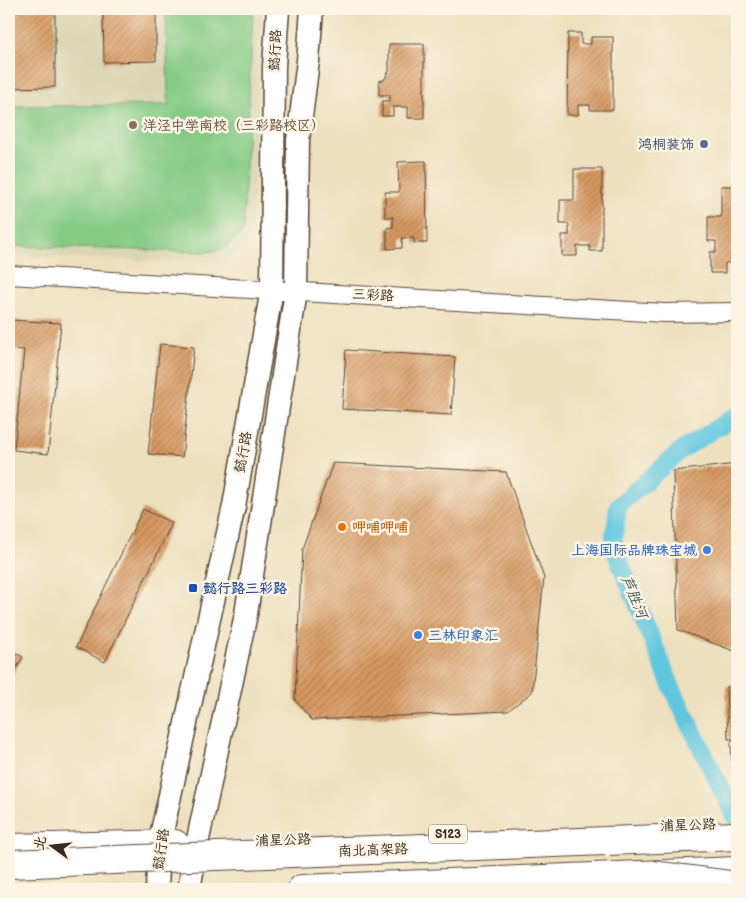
<svg xmlns="http://www.w3.org/2000/svg" width="746" height="898" font-family="'Balsamiq Sans','LXGW WenKai TC',sans-serif">
  <defs>
    <pattern id="building-hatch" width="6" height="6" patternUnits="userSpaceOnUse" patternTransform="scale(1.25)"><rect width="6" height="6" fill="#d79962"/><path d="M-1 1l2-2M0 6l6-6M5 7l2-2" fill="none" stroke="#b07d50"/></pattern>
  </defs>
  <rect width="100%" height="100%" fill="#fcf5e5"/>
  <filter id="ink" filterUnits="userSpaceOnUse"><feTurbulence type="fractalNoise" baseFrequency=".02" numOctaves="2"/><feDisplacementMap in="SourceGraphic" scale="10" xChannelSelector="R" yChannelSelector="G"/><feConvolveMatrix kernelMatrix="1 2 1 2 8 2 1 2 1" color-interpolation-filters="sRGB"/></filter>
  <filter id="wash" filterUnits="userSpaceOnUse"><feTurbulence type="fractalNoise" baseFrequency=".0096" numOctaves="4" result="noise"/><feDisplacementMap in="SourceGraphic" scale="20" xChannelSelector="R" yChannelSelector="G"/><feGaussianBlur stdDeviation="1.12" result="paint"/><feColorMatrix in="noise" values="0 0 0 0 0 0 0 0 0 0 0 0 0 0 0 0 0 1.4 0 .05"/><feComposite in="paint" operator="in"/></filter>
  <g filter="url(#wash)">
    <rect width="100%" height="100%" fill="#ede0be"/>
    <path fill="#dad5b4" d="M9,9H262L251,242L223,263L9,256Z"/>
    <path fill="#85cb86" stroke="#607a52" d="M166,9H253L243,232L224,249L207,252L9,246V106L168,105Z"/>
    <g fill="none" stroke-linecap="round" stroke-linejoin="round">
      <path stroke="#61c7df" stroke-width="18" d="M737,415L680,451L618,506L613,546L672,688L737,821"/>
    </g>
    <g id="blocks">
      <g fill="url(#building-hatch)">
        <path d="M9,9H55V87L9,88Z"/>
        <path d="M103,9H156V61L104,62Z"/>
        <path d="M568,33H581V44H591V37H613V110H590V105H578V115H567Z"/>
        <path d="M389,44H424V118H408V107H393V116H382V101H390V95H379V81L384,80L389,71Z"/>
        <path d="M426,161L427,243H414V238H402V248L387,249V228L393,227V217H385V192H399L398,162Z"/>
        <path d="M574,169H602V251H590V246H577V256H562V235H569V224H560V200H574Z"/>
        <path d="M721,186H737V263H725V273H710V252H716V241H708V217H721Z"/>
        <path d="M9,320L61,323L48,454L14,450L24,350L9,349Z"/>
        <path d="M160,344L194,347L182,457L148,454Z"/>
        <path d="M346,350L455,357L451,415L342,409Z"/>
        <path d="M333,463L506,472L544,578L532,692L508,711L312,720L295,700L302,549Z"/>
        <path d="M737,464V651H734L678,630L673,471Z"/>
        <path d="M143,509L172,523L105,662L76,647Z"/>
        <path d="M9,649L23,657L9,681Z"/>
        <path d="M737,686V739H728L726,687Z"/>
      </g>
    </g>
  </g>
  <g filter="url(#ink)">
    <use href="#blocks" fill-opacity="0" stroke="#564536" stroke-width="1"/>
    <g fill="none" stroke-linecap="round" stroke-linejoin="round">
      <defs>
        <path id="service" d="M737,744H736L737,761"/>
        <path id="minor" d="M9,275L664,313L737,312"/>
        <g id="tertiary">
          <path d="M157,889L159,845L234,506L272,289L274,66L278,9"/>
          <path d="M189,889L197,844L246,614L296,291L298,140L308,61L312,9"/>
        </g>
        <path id="primary" d="M9,848L175,844"/>
        <path id="trunk" d="M302,889L737,871"/>
      </defs>
      <use href="#service" stroke="#564536" stroke-width="11"/>
      <use href="#minor" stroke="#564536" stroke-width="20"/>
      <use href="#tertiary" stroke="#564536" stroke-width="25"/>
      <use href="#primary" stroke="#564536" stroke-width="30"/>
      <use href="#trunk" stroke="#564536" stroke-width="30"/>
      <use href="#service" stroke="#fff" stroke-width="9"/>
      <use href="#minor" stroke="#fff" stroke-width="18"/>
      <use href="#tertiary" stroke="#fff" stroke-width="22"/>
      <use href="#primary" stroke="#fff" stroke-width="28"/>
      <use href="#trunk" stroke="#fff" stroke-width="28"/>
      <defs>
        <g id="trunk-bridge">
          <path d="M9,864L737,836"/>
          <path d="M652,875L737,886"/>
        </g>
      </defs>
      <use href="#trunk-bridge" stroke="#564536" stroke-width="30" stroke-linecap="butt"/>
      <use href="#trunk-bridge" stroke="#fff" stroke-width="28"/>
    </g>
  </g>
  <circle fill="#8d6e63" stroke="#fcf5e5" stroke-width="2" cx="133" cy="125" r="5"/>
  <circle fill="#5c6f8a" stroke="#fcf5e5" stroke-width="2" cx="704" cy="144" r="5"/>
  <circle fill="#e8710a" stroke="#fcf5e5" stroke-width="2" cx="342" cy="527" r="5"/>
  <g fill="#3f7fe0" stroke="#fcf5e5" stroke-width="2">
    <circle cx="707" cy="550" r="5"/>
    <circle cx="418" cy="635" r="5"/>
  </g>
  <rect fill="#1a4fb4" stroke="#fcf5e5" stroke-width="2" x="188" y="583" width="10" height="10" rx="2.5"/>
  <g text-anchor="middle" dominant-baseline="central" stroke-width="5" stroke-linejoin="round" paint-order="stroke">
    <rect fill="#fcf5e5" stroke="#75675a" stroke-width="1" x="429" y="824.5" width="38" height="19" rx="4"/>
    <g font-size="12" font-weight="bold" fill="#3b2a1e">
      <text x="448" y="834">S123</text>
    </g>
    <g font-size="14" fill="#3b2a1e" stroke="#fcf5e5">
      <text transform="translate(275 50) rotate(-87)">懿行路</text>
      <text transform="translate(373 295) rotate(3)">三彩路</text>
      <text transform="translate(243 452) rotate(-80)">懿行路</text>
      <text transform="translate(688 825) rotate(-2)">浦星公路</text>
      <text transform="translate(283 840) rotate(-2)">浦星公路</text>
      <text transform="translate(161 849) rotate(-82)">懿行路</text>
      <text transform="translate(373 850) rotate(-2)">南北高架路</text>
    </g>
    <g font-size="14" font-weight="bold" fill="#785e54" stroke="#fcf5e5" text-anchor="start">
      <text x="143" y="125">洋泾中学南校（三彩路校区）</text>
    </g>
    <g font-size="14" font-weight="bold" fill="#4e5e75" stroke="#fcf5e5" text-anchor="end">
      <text x="694" y="144">鸿桐装饰</text>
    </g>
    <g font-size="14" font-weight="bold" fill="#c56008" stroke="#fcf5e5" text-anchor="start">
      <text x="352" y="527">呷哺呷哺</text>
    </g>
    <g font-size="14" font-weight="bold" fill="#366cbe" stroke="#fcf5e5" text-anchor="end">
      <text x="697" y="550">上海国际品牌珠宝城</text>
      <text x="428" y="635" text-anchor="start">三林印象汇</text>
    </g>
    <g font-size="14" font-weight="bold" fill="#164399" stroke="#fcf5e5" text-anchor="start">
      <text x="203" y="588">懿行路三彩路</text>
    </g>
    <g font-size="15" font-style="italic" fill="#465958" stroke="#fcf5e5">
      <text transform="translate(634 597) rotate(67)">芦胜河</text>
    </g>
  </g>
  <rect width="746" height="898" fill="none" stroke="#fcf5e5" stroke-width="30"/>
  <g transform="translate(52 846) rotate(285)" stroke="#fcf5e5" stroke-width="4" paint-order="stroke">
  <path d="M0-4L9 19L0 12L-9 19Z" fill="#3b2a1e"/>
  <text y="-8" font-size="14" font-weight="bold" text-anchor="middle" fill="#3b2a1e">北</text>
  </g>
</svg>
